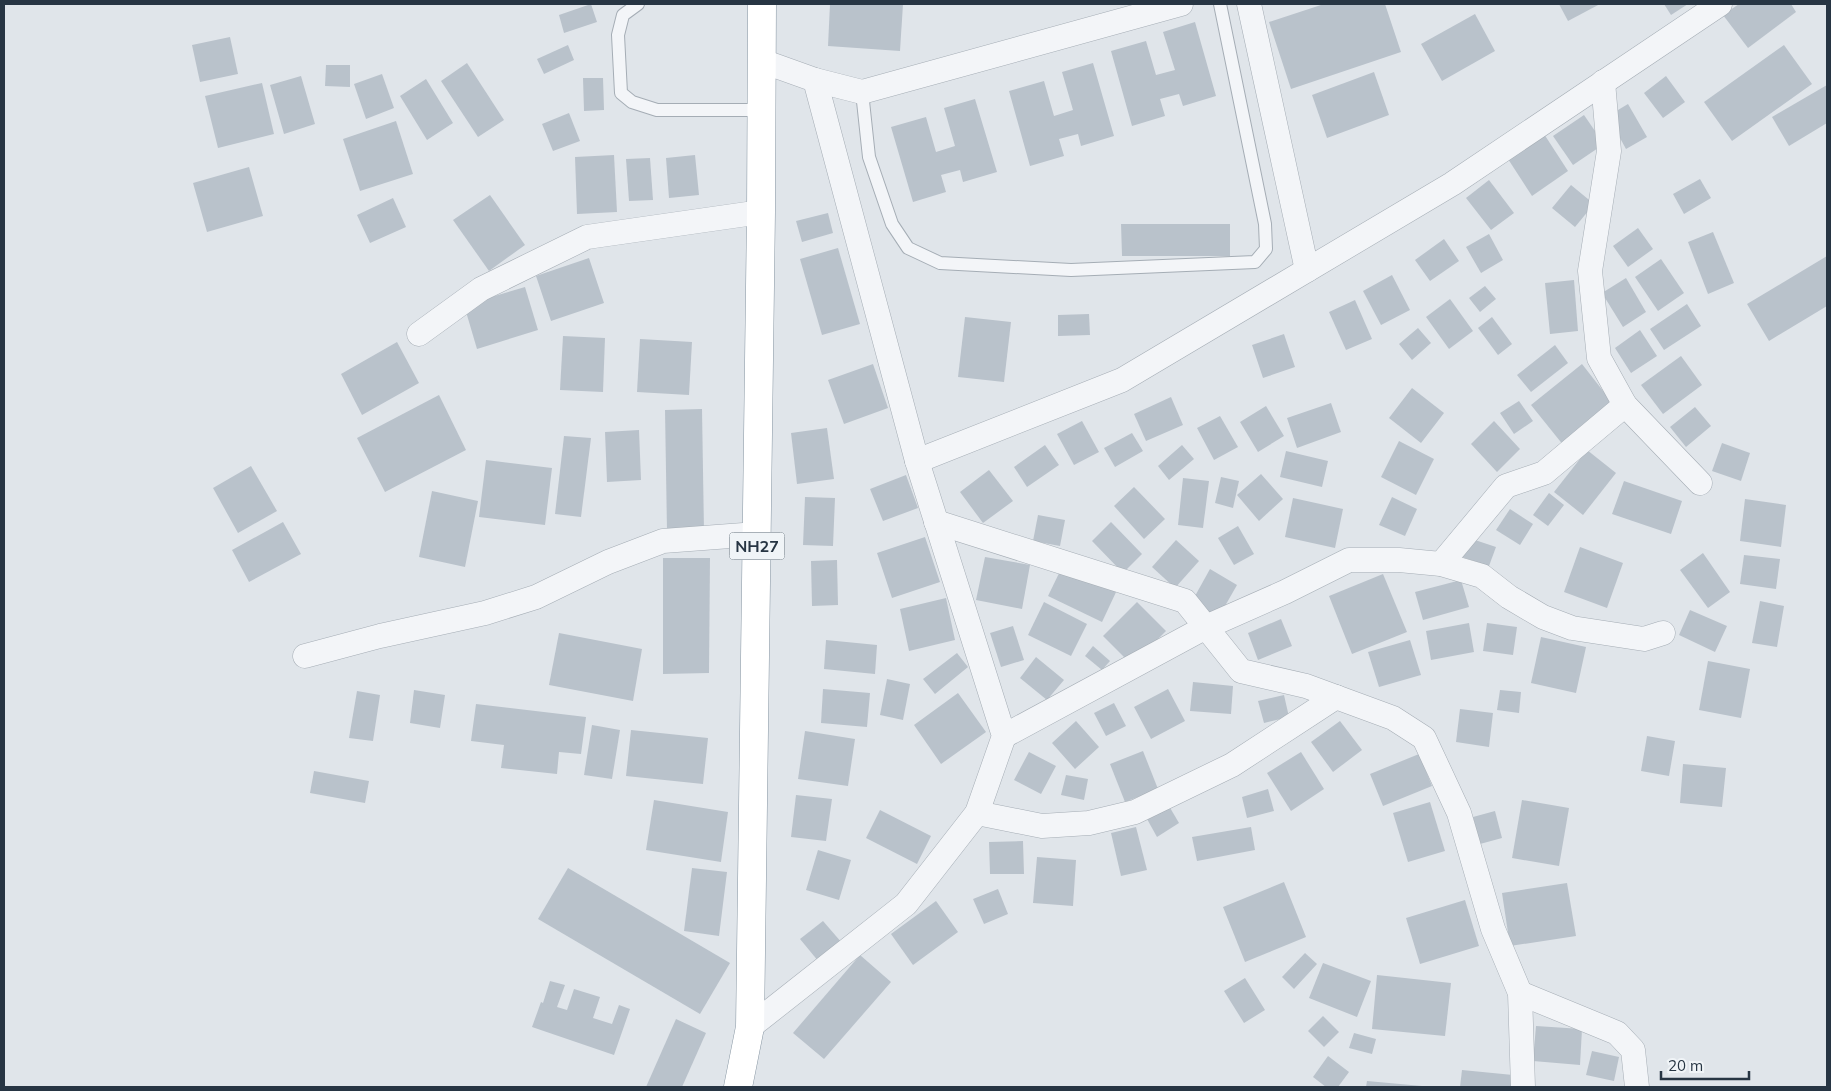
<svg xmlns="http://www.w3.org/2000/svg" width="1831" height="1091" font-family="Mulish,sans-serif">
  <rect width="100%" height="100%" fill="#e0e5ea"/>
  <g fill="#b9c2cb">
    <path d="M591,4L597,22L564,33L559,15Z"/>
    <path d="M830,4H903L900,51L828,46Z"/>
    <path d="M1324,4H1385L1401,52L1291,89L1269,22Z"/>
    <path d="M1559,4H1600L1568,21Z"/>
    <path d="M1664,4H1688L1671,15Z"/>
    <path d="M1739,4H1791L1796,12L1748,48L1723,15Z"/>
    <path d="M1475,14L1495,51L1442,81L1421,44Z"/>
    <path d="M1195,22L1216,96L1183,106L1179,94L1160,99L1165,116L1132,126L1111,51L1146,41L1156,75L1175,70L1163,32Z"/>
    <path d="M230,37L238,74L200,82L192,45Z"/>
    <path d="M568,45L574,60L544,74L537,59Z"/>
    <path d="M1784,45L1812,84L1732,141L1704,102Z"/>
    <path d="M467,63L504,120L478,137L441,81Z"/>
    <path d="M1093,63L1114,136L1081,146L1078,134L1059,139L1064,156L1030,166L1009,91L1044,81L1054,116L1073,110L1062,72Z"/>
    <path d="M326,65H350V87L325,86Z"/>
    <path d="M1374,72L1389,115L1327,138L1312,95Z"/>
    <path d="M382,74L394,108L366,119L354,84Z"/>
    <path d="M301,76L315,124L284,134L270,85Z"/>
    <path d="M1666,76L1685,102L1663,118L1644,93Z"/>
    <path d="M583,78H603L604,110L584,111Z"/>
    <path d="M426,79L453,123L427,140L400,96Z"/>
    <path d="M262,83L274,134L218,148L205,96Z"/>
    <path d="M1827,85V123L1789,146L1772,117Z"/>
    <path d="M975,99L997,172L963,182L960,170L941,175L946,192L913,202L891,127L926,117L936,152L955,146L944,108Z"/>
    <path d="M1628,104L1647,137L1626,149L1608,116Z"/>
    <path d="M569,113L580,141L553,151L542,124Z"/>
    <path d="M1584,115L1604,144L1573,165L1553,136Z"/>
    <path d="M396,121L413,174L360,191L343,139Z"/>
    <path d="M1544,134L1568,171L1532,196L1508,159Z"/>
    <path d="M614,155L617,212L577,214L575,157Z"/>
    <path d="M695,155L699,195L669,198L666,158Z"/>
    <path d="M650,158L653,200L629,201L626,159Z"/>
    <path d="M249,167L263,216L207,232L193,183Z"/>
    <path d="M1700,179L1711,198L1684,214L1673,194Z"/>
    <path d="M1489,180L1514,213L1491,230L1466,198Z"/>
    <path d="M1571,185L1594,204L1575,227L1552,208Z"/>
    <path d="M490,195L525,245L489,271L453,220Z"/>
    <path d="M393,198L406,227L370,243L357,215Z"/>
    <path d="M828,213L833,233L802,242L796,221Z"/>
    <path d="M1121,224H1230V256H1122Z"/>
    <path d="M1638,228L1653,249L1628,267L1613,246Z"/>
    <path d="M1713,232L1734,283L1708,294L1688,242Z"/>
    <path d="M1489,234L1503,260L1481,273L1466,247Z"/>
    <path d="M1444,239L1459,261L1430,281L1415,260Z"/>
    <path d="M838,248L860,324L822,335L800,259Z"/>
    <path d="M1827,256V306L1769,341L1747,304Z"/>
    <path d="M589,258L604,303L551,321L536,276Z"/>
    <path d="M1661,259L1684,293L1658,311L1635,277Z"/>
    <path d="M1392,275L1410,310L1381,325L1363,291Z"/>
    <path d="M1626,278L1646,312L1623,327L1602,293Z"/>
    <path d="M1574,280L1578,331L1550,334L1545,283Z"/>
    <path d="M1485,286L1496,299L1480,312L1469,298Z"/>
    <path d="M525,287L538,330L477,349L464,305Z"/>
    <path d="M1450,299L1473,331L1449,349L1426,317Z"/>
    <path d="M1355,300L1372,339L1346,350L1329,312Z"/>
    <path d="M1687,304L1701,326L1664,350L1650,329Z"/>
    <path d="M1089,314L1090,335L1058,336V315Z"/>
    <path d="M965,317L1011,322L1004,382L958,377Z"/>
    <path d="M1492,317L1512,344L1498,355L1478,328Z"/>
    <path d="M1418,328L1431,343L1412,360L1399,344Z"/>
    <path d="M1640,330L1657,356L1631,373L1615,348Z"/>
    <path d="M1284,334L1295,367L1263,378L1252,345Z"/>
    <path d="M563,336L605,338L603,392L560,390Z"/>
    <path d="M640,339L692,342L689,395L637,392Z"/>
    <path d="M397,342L419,383L362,415L341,374Z"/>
    <path d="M1555,345L1568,363L1531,392L1517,375Z"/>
    <path d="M1681,356L1702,385L1663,414L1641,385Z"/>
    <path d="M873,364L888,408L844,424L828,380Z"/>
    <path d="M1582,364L1614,405L1564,446L1531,405Z"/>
    <path d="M1412,388L1444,413L1421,443L1389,418Z"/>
    <path d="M439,395L466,450L385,492L357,438Z"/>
    <path d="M1171,397L1183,425L1146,441L1134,414Z"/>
    <path d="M1519,401L1533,421L1514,434L1500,413Z"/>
    <path d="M1331,403L1341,432L1297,448L1287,418Z"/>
    <path d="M1266,406L1284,436L1258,452L1240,422Z"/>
    <path d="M1695,407L1711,426L1686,447L1670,427Z"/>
    <path d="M702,409L704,531H667L665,410Z"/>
    <path d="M1220,416L1238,447L1214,460L1197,428Z"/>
    <path d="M1082,421L1099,452L1074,465L1057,434Z"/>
    <path d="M1494,421L1520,449L1497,472L1471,444Z"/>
    <path d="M827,428L834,479L797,484L791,433Z"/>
    <path d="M639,430L641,480L607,482L605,432Z"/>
    <path d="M1132,433L1143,451L1115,467L1104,448Z"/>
    <path d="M564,436L591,438L581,517L555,514Z"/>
    <path d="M1399,441L1434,459L1416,495L1381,477Z"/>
    <path d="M1722,443L1750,453L1741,481L1712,471Z"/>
    <path d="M1045,445L1059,465L1027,487L1014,467Z"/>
    <path d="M1182,445L1194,459L1169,480L1158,466Z"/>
    <path d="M1587,450L1616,473L1583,515L1554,492Z"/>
    <path d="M1286,451L1328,461L1322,487L1280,477Z"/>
    <path d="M486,460L552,468L545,525L479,517Z"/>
    <path d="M251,466L277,511L238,533L213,488Z"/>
    <path d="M989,470L1013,501L983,523L960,492Z"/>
    <path d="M1261,474L1283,499L1259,521L1237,495Z"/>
    <path d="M906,475L918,508L883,521L870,489Z"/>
    <path d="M1221,477L1239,481L1233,508L1215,503Z"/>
    <path d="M1183,478L1209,481L1203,528L1178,525Z"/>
    <path d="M1624,481L1682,501L1671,534L1612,514Z"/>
    <path d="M1134,487L1165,519L1144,539L1114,506Z"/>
    <path d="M432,491L478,501L465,567L419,557Z"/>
    <path d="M1549,493L1564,505L1548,526L1533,515Z"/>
    <path d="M805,497L835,498L833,546L803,545Z"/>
    <path d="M1392,497L1417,509L1405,536L1379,525Z"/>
    <path d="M1293,498L1343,509L1335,548L1285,537Z"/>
    <path d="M1745,499L1786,505L1781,547L1740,541Z"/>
    <path d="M1510,509L1533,524L1520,545L1496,530Z"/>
    <path d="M1038,515L1065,520L1060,546L1033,541Z"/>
    <path d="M283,522L301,554L249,582L232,550Z"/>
    <path d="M1111,522L1142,554L1123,573L1092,541Z"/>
    <path d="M1238,526L1254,554L1234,565L1218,538Z"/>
    <path d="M925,537L940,582L892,598L877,553Z"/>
    <path d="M1469,538L1496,547L1489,566L1462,557Z"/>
    <path d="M1176,540L1199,561L1175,588L1152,567Z"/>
    <path d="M1580,547L1623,563L1607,608L1564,592Z"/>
    <path d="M1703,553L1730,592L1708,608L1680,570Z"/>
    <path d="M1744,555L1780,559L1776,589L1740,584Z"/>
    <path d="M985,557L1030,565L1022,609L976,600Z"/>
    <path d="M663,558H710L709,673L663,674Z"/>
    <path d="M837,560L838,605L812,606L811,561Z"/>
    <path d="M1064,563L1117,590L1102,622L1048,596Z"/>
    <path d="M1210,569L1237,585L1217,620L1190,605Z"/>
    <path d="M1383,574L1407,632L1352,654L1329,596Z"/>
    <path d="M1461,580L1469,607L1423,620L1415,592Z"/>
    <path d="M946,598L955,640L909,651L900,609Z"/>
    <path d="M1760,601L1784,606L1777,647L1752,643Z"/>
    <path d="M1044,602L1087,624L1071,656L1028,635Z"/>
    <path d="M1137,602L1166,631L1132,665L1103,636Z"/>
    <path d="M1690,610L1727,626L1715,652L1679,635Z"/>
    <path d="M1281,619L1292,646L1258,660L1248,633Z"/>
    <path d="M1469,623L1474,652L1431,660L1426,631Z"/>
    <path d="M1487,623L1517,627L1513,655L1483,651Z"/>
    <path d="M1013,626L1024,660L1001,667L990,633Z"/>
    <path d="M559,633L642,649L633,701L549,685Z"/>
    <path d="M1541,637L1586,647L1576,693L1531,683Z"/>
    <path d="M826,640L877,645L875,674L824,669Z"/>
    <path d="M1410,640L1421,675L1379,687L1368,652Z"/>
    <path d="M1093,646L1110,661L1102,670L1085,656Z"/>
    <path d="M957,653L968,667L935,694L923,679Z"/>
    <path d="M1036,657L1064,680L1047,700L1020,678Z"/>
    <path d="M1708,661L1750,669L1741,718L1699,710Z"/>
    <path d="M887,679L910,684L903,720L880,715Z"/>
    <path d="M1193,682L1233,686L1231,714L1190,711Z"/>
    <path d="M823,689L870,693L867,727L821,723Z"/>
    <path d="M1168,689L1185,721L1151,739L1134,707Z"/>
    <path d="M414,690L445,695L440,728L410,723Z"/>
    <path d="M1500,690L1521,692L1519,713L1497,710Z"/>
    <path d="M357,691L380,695L373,741L349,738Z"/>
    <path d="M958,693L986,732L941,764L914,725Z"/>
    <path d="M1284,695L1289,717L1264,723L1258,701Z"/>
    <path d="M1114,703L1126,726L1106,736L1094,713Z"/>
    <path d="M476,704L586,717L581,754L559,752L557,774L501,768L504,745L471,741Z"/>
    <path d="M1460,709L1493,713L1489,747L1456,742Z"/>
    <path d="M1076,721L1099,747L1075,769L1052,743Z"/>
    <path d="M1340,721L1362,750L1333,772L1311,742Z"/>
    <path d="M592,725L620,730L612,779L584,775Z"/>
    <path d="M631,730L708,738L703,784L626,776Z"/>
    <path d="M805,731L855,739L848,786L798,779Z"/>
    <path d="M1647,736L1675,741L1669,776L1641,771Z"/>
    <path d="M1143,751L1158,789L1125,802L1110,764Z"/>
    <path d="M1029,752L1056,766L1041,794L1014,780Z"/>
    <path d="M1301,752L1324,789L1291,811L1267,773Z"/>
    <path d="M1419,754L1432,786L1383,806L1370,774Z"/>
    <path d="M1683,764L1726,768L1722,807L1680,803Z"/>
    <path d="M314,771L369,781L365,803L310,793Z"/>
    <path d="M1066,775L1088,779L1084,800L1061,795Z"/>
    <path d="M1268,789L1274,811L1247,818L1242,797Z"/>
    <path d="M796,795L832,799L826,841L791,837Z"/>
    <path d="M654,800L728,812L721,862L646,850Z"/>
    <path d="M1522,800L1569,808L1559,866L1512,858Z"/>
    <path d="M1430,802L1445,851L1408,862L1393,813Z"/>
    <path d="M1169,806L1179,823L1157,837L1147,819Z"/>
    <path d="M880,810L931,836L917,864L866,838Z"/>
    <path d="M1495,811L1502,838L1480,844L1473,817Z"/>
    <path d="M1136,827L1147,870L1121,876L1111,833Z"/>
    <path d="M1251,827L1255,850L1197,861L1192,837Z"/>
    <path d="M1023,841L1024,874H990L989,842Z"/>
    <path d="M818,850L851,860L839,900L806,890Z"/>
    <path d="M1037,857L1076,860L1073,906L1033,903Z"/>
    <path d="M568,868L730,963L700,1014L538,919Z"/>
    <path d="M692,868L727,872L719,936L684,931Z"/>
    <path d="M1284,882L1306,937L1245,962L1223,907Z"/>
    <path d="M1567,883L1576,936L1510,946L1502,893Z"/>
    <path d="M998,889L1008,914L984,924L973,899Z"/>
    <path d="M1465,900L1479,946L1420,964L1406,918Z"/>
    <path d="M936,901L958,932L913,965L891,934Z"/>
    <path d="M823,921L842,943L819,962L800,939Z"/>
    <path d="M1305,953L1317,964L1294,989L1282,977Z"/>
    <path d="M860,955L891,982L824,1059L793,1033Z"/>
    <path d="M1323,963L1371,981L1357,1017L1309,998Z"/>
    <path d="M1377,975L1451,983L1445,1036L1372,1029Z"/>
    <path d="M1245,978L1265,1010L1244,1023L1224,991Z"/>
    <path d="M550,981L565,985L557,1007L567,1010L574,989L600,997L593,1018L612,1024L619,1005L630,1009L614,1055L532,1027L541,1002L543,1003Z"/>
    <path d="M1323,1016L1339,1032L1324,1047L1308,1031Z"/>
    <path d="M676,1019L706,1033L682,1087H646Z"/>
    <path d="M1536,1026L1582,1029L1580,1065L1533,1061Z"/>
    <path d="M1354,1033L1376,1039L1372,1054L1349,1048Z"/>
    <path d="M1592,1051L1619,1057L1614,1081L1586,1075Z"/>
    <path d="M1328,1056L1349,1072L1338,1087H1326L1313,1077Z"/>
    <path d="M1462,1070L1513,1075L1512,1087H1460Z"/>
    <path d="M1367,1081L1422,1086V1087H1366Z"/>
  </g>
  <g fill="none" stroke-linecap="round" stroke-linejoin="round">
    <defs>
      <g id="service">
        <path d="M638,4L623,15L618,35L621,93L632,102L657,110H762"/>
        <path d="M862,92L869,157L892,224L908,248L940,263L1071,270L1255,262L1266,249L1265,224L1220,4"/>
      </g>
      <g id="minor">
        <path d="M1249,4L1307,270"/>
        <path d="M815,80L862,92L1181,4"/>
        <path d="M1603,82L1609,151L1590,271L1599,358L1625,405L1700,483"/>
        <path d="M419,334L481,289L587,237L761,212"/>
        <path d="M917,461L1122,380L1452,184L1720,4"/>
        <path d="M936,522L1185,601L1241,671L1306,686L1393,718L1424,738L1459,813L1493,929L1520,993L1523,1087"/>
        <path d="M1441,564L1506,486L1544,473L1625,405"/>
        <path d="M305,656L380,636L485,613L536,597L608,562L663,541L757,534"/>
        <path d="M1004,736L1206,627L1285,592L1349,560H1399L1441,564L1482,576L1509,597L1543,617L1572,628L1644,639L1663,633"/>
        <path d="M977,813L1042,826L1089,823L1135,812L1232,765L1336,697"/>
        <path d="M1520,993L1617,1033L1633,1050L1637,1087"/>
        <path d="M750,1027L906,904L977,813L1004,736L917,461L815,80L762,61"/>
      </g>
      <path id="trunk" d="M738,1087L750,1027L761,212L762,4"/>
    </defs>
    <use href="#service" stroke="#a5adb5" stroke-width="14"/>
    <use href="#minor" stroke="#a5adb5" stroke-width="25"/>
    <use href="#trunk" stroke="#8695a2" stroke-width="29"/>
    <use href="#service" stroke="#f3f5f8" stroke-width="12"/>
    <use href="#minor" stroke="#f3f5f8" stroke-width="24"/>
    <use href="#trunk" stroke="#fff" stroke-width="28"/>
  </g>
  <g text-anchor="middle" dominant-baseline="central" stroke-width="4" stroke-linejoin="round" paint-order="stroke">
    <rect fill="#f0f4f7" stroke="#636e79" stroke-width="1" x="729.5" y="532.5" width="55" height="27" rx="4"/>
    <g font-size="16" font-weight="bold" fill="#273543">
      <text x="757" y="546">NH27</text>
    </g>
  </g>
  <rect width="1831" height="1091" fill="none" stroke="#273543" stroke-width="10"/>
  <path d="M1661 1071v8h88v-8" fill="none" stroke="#273543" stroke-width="2.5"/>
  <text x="1668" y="1071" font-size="15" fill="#273543" stroke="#f0f4f7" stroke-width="4" paint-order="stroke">20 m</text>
</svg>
